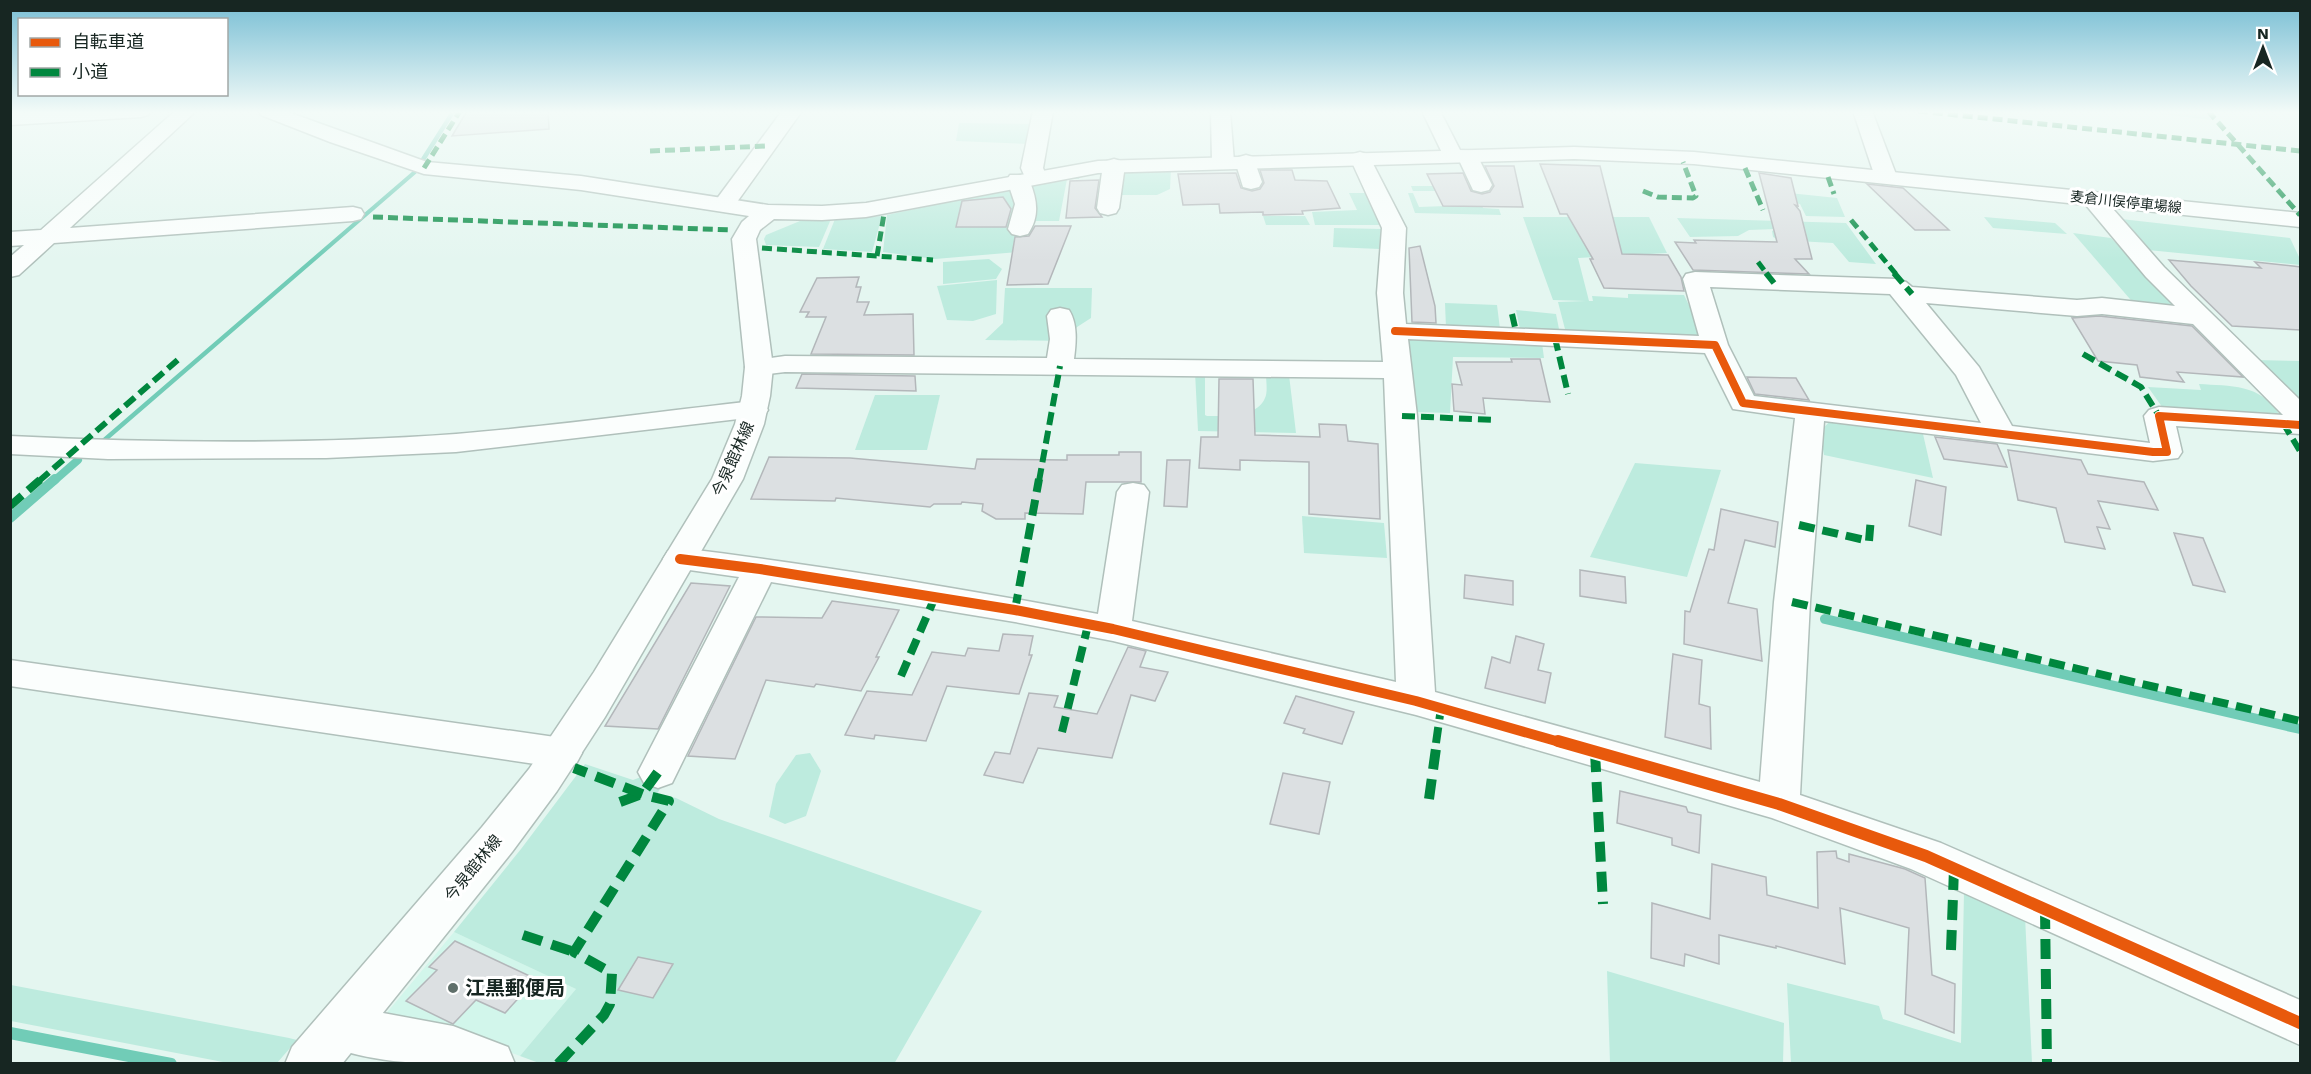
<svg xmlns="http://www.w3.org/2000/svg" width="2311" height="1074" font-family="'Work Sans','Noto Sans JP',sans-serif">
  <rect width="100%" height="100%" fill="#e4f6f0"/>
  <path fill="#d2f6eb" d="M454,932L576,989L520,1056L451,1030L380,1021Z"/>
  <g fill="#bdebde">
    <path d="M2134,111H2204L2212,120Z"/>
    <path d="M959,123L1033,124L1030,144L956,141Z"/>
    <path d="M1171,168L1170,189L1157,195H1117L1119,170Z"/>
    <path d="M1102,171L1105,174L1081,175L1079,179H1067L1059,221H1035L1030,183Z"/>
    <path d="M1411,186H1477L1483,208L1499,209L1501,215L1415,213L1408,193H1413L1419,207L1446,206L1442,191H1413Z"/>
    <path d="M1012,188L1023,205L1018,252L935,259L883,252L887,215Z"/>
    <path d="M1349,193H1366L1380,225H1315L1312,212L1357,210Z"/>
    <path d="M1789,193L1837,198L1845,217L1806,216L1800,204L1791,202Z"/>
    <path d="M882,216L872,252L823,249L835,219Z"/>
    <path d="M1263,216H1305L1310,225H1266Z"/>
    <path d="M1523,217H1649L1667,253L1578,258L1589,301H1593L1592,296L1628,298V294L1684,295L1703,334L1695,340L1566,333L1558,302L1586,301L1553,300Z"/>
    <path d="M1984,217L2055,223L2067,234L1993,228Z"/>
    <path d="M1677,218L1846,223L1876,264L1849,262L1833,243L1779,240L1773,237L1772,231L1776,229L1749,230L1738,236L1690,237Z"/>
    <path d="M831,219L819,247L766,245L764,239L766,235L800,221Z"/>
    <path d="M2121,219L2290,238L2300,259V265L2148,250Z"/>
    <path d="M1334,228L1382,229L1380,249L1333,247Z"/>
    <path d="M2073,233L2111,238L2181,310L2136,306Z"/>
    <path d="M989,259L1002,269L996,279L943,284V262Z"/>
    <path d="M997,280L996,314L973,321L947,320L937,286Z"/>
    <path d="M1005,288H1092L1091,318L1074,329L1070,341L985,340L1003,323Z"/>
    <path d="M1445,303L1497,305L1500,329L1446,328Z"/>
    <path d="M1516,310L1556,314L1560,334L1520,329Z"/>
    <path d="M1408,338L1542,343L1544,358L1453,357L1450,413L1415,412Z"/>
    <path d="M2255,360L2300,361V408Z"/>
    <path d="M1195,372H1205V415L1207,416C1225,416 1257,418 1265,398C1268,392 1266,381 1266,374L1289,375L1296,433L1198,431Z"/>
    <path d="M2199,384C2230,386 2261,384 2279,414L2277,417L2165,411L2148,387L2201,390Z"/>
    <path d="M875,395H940L927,450H855Z"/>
    <path d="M1830,421L1923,434L1933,478L1824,455L1820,432Z"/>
    <path d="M1635,463L1721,470L1687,577L1590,557Z"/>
    <path d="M1302,516L1384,523L1387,558L1304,553Z"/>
    <path d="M810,753L821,771L806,816L785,824L769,817L776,784L796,755Z"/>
    <path d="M585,764L633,780L641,777L663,784L657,794L676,798L719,819L982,911L894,1064L539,1063L520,1056L576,989L454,932L521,849Z"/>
    <path d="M1964,892L2025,916L2032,1063H1791L1787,983L1879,1006L1883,1019L1961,1043Z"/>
    <path d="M1607,971L1784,1023L1783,1063H1610Z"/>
    <path d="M11,985L289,1038L297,1040L277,1063H228L11,1021Z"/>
  </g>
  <path fill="#71ccb7" d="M451,111H456L418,172L109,439H102L413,171Z"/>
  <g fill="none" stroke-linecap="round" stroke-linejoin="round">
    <path stroke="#71ccb7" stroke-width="8" d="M54,481L78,460"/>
    <g stroke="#71ccb7" stroke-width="10">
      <path d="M10,518L55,479"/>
      <path d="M1825,619L2300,729"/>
    </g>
    <path stroke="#71ccb7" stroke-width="12" d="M10,1033L171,1064"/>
  </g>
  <g fill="#dce0e2" stroke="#b3b7ba" stroke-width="1.5">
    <path d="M467,111H548L549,129L452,136Z"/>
    <path d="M1540,164L1600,166L1622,254L1668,255L1681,277L1684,291L1604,288L1590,259H1593L1567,214H1560Z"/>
    <path d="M1485,166H1514L1523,207L1443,206L1427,174L1463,173L1471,191L1482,194L1490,192L1494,186Z"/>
    <path d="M1260,170H1292L1295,180L1327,181L1340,208L1302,211L1303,214L1263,215V212L1220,213L1219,204L1183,205L1178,174L1236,173L1241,188L1252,191L1260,189L1264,183Z"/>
    <path d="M1759,173L1791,178L1798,206L1795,205L1800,211L1812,259H1795L1809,274L1693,270L1675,242L1696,243L1694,240L1777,242Z"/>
    <path d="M1099,180L1095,208L1102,217L1066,218L1070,181Z"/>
    <path d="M1867,184L1903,188L1949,230H1915Z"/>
    <path d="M1003,197L1011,209L1006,227H956L962,201Z"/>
    <path d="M1035,226H1071L1048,284L1007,285L1015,237L1029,236Z"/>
    <path d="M1420,246L1435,306L1436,323L1412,322L1409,248Z"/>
    <path d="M2169,260L2261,268L2255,262L2301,267V330L2232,326L2191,286Z"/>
    <path d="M859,277L856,287H861L857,302H869L864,315L913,314L914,355L811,354L826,317H806L809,312H800L817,278Z"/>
    <path d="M2099,316L2192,326L2243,377L2177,372L2184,382L2140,377L2137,365L2098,361L2072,318Z"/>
    <path d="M1511,359H1540L1550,402L1483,398L1485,414L1454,411L1452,384L1462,385L1456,362H1512Z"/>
    <path d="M802,374L915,376L916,391L796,388Z"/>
    <path d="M1747,377L1796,378L1809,400L1755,394Z"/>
    <path d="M1219,379H1253L1255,435L1320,437L1319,424L1346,425L1348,441L1378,444L1380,519L1309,514V462L1240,460V470L1199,468L1201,437H1218Z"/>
    <path d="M1935,437L1997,444L2007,467L1944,459Z"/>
    <path d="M2008,450L2081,460L2088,474L2144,482L2158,510L2098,501L2110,529L2097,527L2105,549L2065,542L2056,508L2018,500Z"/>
    <path d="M1119,452H1141V482H1086L1083,514L1025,513V519H996L982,511L983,504L962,502L961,504H934L930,507L836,498L835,501L751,499L769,457L850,458L975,469L977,459L1067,460V455H1119Z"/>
    <path d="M1167,460H1190L1187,507L1164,506Z"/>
    <path d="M1916,480L1946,487L1941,535L1909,526Z"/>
    <path d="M1721,509L1778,522L1775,547L1745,540L1728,603L1757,609L1762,661L1684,644L1685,611L1690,612L1709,549L1714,550Z"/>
    <path d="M2174,533L2203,538L2225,592L2193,585Z"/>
    <path d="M1580,570L1625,577L1626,603L1580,596Z"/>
    <path d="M1465,575L1513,581V605L1464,598Z"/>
    <path d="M691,583L730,586L658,729L605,726Z"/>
    <path d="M832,601L899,610L876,657H879L861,691L816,684L814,687L766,680L735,759L688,756L756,617L822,618Z"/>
    <path d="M1003,634L1033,636L1029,655H1032L1019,694L947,686L926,741L875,735L874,739L845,735L867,691L912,695L932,652L965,656L968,648L999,651Z"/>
    <path d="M1516,636L1544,644L1538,670L1551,673L1545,703L1485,688L1492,657L1510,663Z"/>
    <path d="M1128,647L1146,651L1140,667L1168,672L1155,701L1131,695L1112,758L1038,748L1023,783L984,775L995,752L1010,754L1029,693L1058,696L1054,707L1097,714Z"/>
    <path d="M1673,654L1702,660L1699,704L1710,707L1711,749L1665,737Z"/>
    <path d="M1296,696L1354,712L1342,744L1303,733L1305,729L1284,723Z"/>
    <path d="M1283,773L1330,782L1319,834L1270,824Z"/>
    <path d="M1620,791L1686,807L1688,812L1701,815L1699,853L1672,845V838L1617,823Z"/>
    <path d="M1836,851L1837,858L1849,862V854L1905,869L1925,878L1932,975L1955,984L1954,1033L1905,1014L1909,928L1840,908L1845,964L1776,946V948L1719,935V964L1685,954L1684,966L1651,958L1652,903L1710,919L1712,864L1766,877L1767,895L1818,908L1817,852Z"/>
    <path d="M455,941L536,979L505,1013L476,1000L453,1024L406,1001L437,970L429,967Z"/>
    <path d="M638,957L673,964L653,998L618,990Z"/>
  </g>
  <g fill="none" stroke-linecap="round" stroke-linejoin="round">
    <defs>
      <g id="minor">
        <path d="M51,111H151L148,115L141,117L10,125V113Z"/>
        <path d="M175,111H196L70,228L353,207L361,209L364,214L361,219L353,221L54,243L19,275L10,277V257L24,245L10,246V232L41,230Z"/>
        <path d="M782,111H802L732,209L724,211L716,209L713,204Z"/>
        <path d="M1033,111H1053L1043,168L1047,177L1044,182H1030C1037,200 1040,216 1028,234L1020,236L1012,234L1008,229L1015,204L1007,180L1010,175H1024L1021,168Z"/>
        <path d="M1211,111H1230L1234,162L1230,166L1223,168L1216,166L1212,162Z"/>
        <path d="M1422,111H1440L1460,150L1474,151L1477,155L1492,185L1489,190L1481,192L1473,190L1459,160L1445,159Z"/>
        <path d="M1853,111H1872L1897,177L1894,182L1886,183L1878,182L1875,177Z"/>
        <path d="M1360,152L1367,154L1370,158L1406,228L1403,293L1406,324L1699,336L1683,279L1686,274L1695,272L1897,279L1906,282L1912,287L2077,300L2102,298L2175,306L2146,277L2080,198L2083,193L2091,191L2099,193L2164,267L2300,400V434L2176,426L2182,452L2178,458L2153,461L1824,421L1810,602L1800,795L1941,843L2300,1000V1045L1911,869L1772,818L1416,715L1113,641L1015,622L771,582L672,783L658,788L644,783L638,772L739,577L668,567L663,559L668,551L680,548C820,565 959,588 1098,614L1117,492L1122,485L1133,483L1144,485L1149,492L1132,621L1396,682L1384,378L785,372L759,375L749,373L745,367L749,361L785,356L1047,358L1050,339L1047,316L1051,310L1060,308L1069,310C1078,324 1076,343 1074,359L1383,362L1377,293L1382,228L1350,158L1353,154ZM1710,287L1890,294L1956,375L1981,423L1754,396L1728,345ZM1926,303L2077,316L2102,314L2193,324L2283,415L2159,407L2149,410L2144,416L2150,443L2012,426L1979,367ZM1408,339L1705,353L1733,409L1795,418L1774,602L1760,782L1435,692L1417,416Z"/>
        <path d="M1246,155L1253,157L1262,182L1259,187L1251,189L1243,187L1235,161L1239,157Z"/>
        <path d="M1114,159L1121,161L1125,165L1119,208L1116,213L1108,215L1100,213L1097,208L1103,165L1107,161Z"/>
        <path d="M754,401L764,404L768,410L764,416L456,452L326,458L108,459L10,454V436C158,443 308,445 456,434C555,426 655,412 754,401Z"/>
        <path d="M10,660L562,738L576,742L582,753L576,764L562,768L10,686Z"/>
        <path d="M340,1005L453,1026L508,1047L515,1064C450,1064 384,1068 323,1044L316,1028L323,1012Z"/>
      </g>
      <path id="major" d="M258,111H285L427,162L581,176L768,205L822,206L866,203L1098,161L1574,147L1694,152L2300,213V227L1694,164L1574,159L1098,173L866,217L822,220L774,219L760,230L756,239L773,367L770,396L764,424L743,479L605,717L557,791L512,852L342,1064H285L292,1047L482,827L529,769L594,672L712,479L735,424L742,396L745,367L732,239L742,222L749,216L581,190L424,174L330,142L261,115Z"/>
    </defs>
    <use href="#minor" stroke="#b0c0bb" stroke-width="3"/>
    <use href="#major" stroke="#b0c0bb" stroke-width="3"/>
    <use href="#minor" fill="#fbfefd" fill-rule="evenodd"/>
    <use href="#major" fill="#fbfefd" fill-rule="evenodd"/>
    <g stroke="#00873e" stroke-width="5" stroke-dasharray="10 5" stroke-linecap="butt">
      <path d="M1918,111L2300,151"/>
      <path d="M2208,111L2300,215"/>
      <path d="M650,151L766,146"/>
      <path d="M424,168L460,111"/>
      <path d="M1745,168L1763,210"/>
      <path d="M1828,177L1834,194"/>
      <path d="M1643,191L1658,197L1693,198L1696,196L1683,162"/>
      <path d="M373,217L732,230"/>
      <path d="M1851,220L1896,274"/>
      <path d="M762,248L933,260"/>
      <path d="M877,256L884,214"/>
      <path d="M1758,262L1767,274"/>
    </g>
    <g stroke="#00873e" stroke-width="6" stroke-dasharray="13 6" stroke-linecap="butt">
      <path d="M1766,273L1774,283"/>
      <path d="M1894,273L1912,294"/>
      <path d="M1512,314L1517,336"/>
      <path d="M1555,338L1568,394"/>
      <path d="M2083,354L2141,387L2159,416"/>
      <path d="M1402,416L1496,420"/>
      <path d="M2283,423L2300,451"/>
      <path d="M39,481L180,358"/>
      <path d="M1039,481L1060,366"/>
    </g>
    <g stroke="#00873e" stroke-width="8" stroke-dasharray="16 8" stroke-linecap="butt">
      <path d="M10,506L41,479"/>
      <path d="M1799,525L1869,541L1871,517"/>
      <path d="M1792,602L2300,721"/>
      <path d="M1015,610L1039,479"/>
      <path d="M901,676L935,597"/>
      <path d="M1062,732L1088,625"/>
      <path d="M1436,743L1441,708"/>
    </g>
    <g stroke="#00873e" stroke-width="10" stroke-dasharray="20 10" stroke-linecap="butt">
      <path d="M1595,752L1603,904"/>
      <path d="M1429,799L1437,741"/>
      <path d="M620,802L642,794L658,772"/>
      <path d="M2045,909L2047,1064"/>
      <path d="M523,935L574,952"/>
      <path d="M1951,950L1954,869"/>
      <path d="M558,1064L604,1015L610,1004L612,973L574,952L669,801L645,795L574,768"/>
    </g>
    <defs>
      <path id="cycleway-far2" d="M1395,331L1715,345L1743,403L2153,452H2167L2159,416L2300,425"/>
      <path id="cycleway-far1" d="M680,559L760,569L1015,610L1113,629L1416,701L1563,743"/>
      <path id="cycleway" d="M1558,741L1779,804L1926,856L2300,1023"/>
    </defs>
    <use href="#cycleway-far2" stroke="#fff" stroke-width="10"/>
    <use href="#cycleway-far1" stroke="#fff" stroke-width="14"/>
    <use href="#cycleway" stroke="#fff" stroke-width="16"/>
    <use href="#cycleway-far2" stroke="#e8590c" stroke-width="8"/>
    <use href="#cycleway-far1" stroke="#e8590c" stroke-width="10"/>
    <use href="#cycleway" stroke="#e8590c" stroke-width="12"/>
  </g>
  <linearGradient id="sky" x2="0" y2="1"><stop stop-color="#78bed4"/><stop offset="0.43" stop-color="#f3fbf8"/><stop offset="1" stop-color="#f3fbf8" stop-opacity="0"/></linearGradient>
  <rect width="2311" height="261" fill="url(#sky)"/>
  <circle fill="#5f6f6a" stroke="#fff" stroke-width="2" cx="453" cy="988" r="6"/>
  <g text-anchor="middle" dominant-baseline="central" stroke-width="6" stroke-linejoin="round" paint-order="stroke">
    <g font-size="14" fill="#172622" stroke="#fff">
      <text transform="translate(2126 202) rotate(6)">麦倉川俣停車場線</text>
    </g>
    <g font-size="16" fill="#172622" stroke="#fff">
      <text transform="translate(733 459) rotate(-66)">今泉館林線</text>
      <text transform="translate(473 868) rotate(-51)">今泉館林線</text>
    </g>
    <g font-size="20" font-weight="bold" fill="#172622" stroke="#fff" text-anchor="start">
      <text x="465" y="988">江黒郵便局</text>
    </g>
  </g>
  <rect width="2311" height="1074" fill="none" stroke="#172622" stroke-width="24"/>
  <rect x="18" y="18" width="210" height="78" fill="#ffffff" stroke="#a2a8a7" stroke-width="1.5"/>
  <rect x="30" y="38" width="30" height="9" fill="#e8590c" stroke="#a2a8a7" stroke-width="1.5"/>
  <text x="72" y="48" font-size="18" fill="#172622">自転車道</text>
  <rect x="30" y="68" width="30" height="9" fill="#00873e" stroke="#a2a8a7" stroke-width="1.5"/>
  <text x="72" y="78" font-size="18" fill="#172622">小道</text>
  <g transform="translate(2263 48)" stroke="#ffffff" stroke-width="4.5" paint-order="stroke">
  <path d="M0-4.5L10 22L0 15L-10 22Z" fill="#172622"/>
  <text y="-9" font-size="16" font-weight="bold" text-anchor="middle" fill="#172622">N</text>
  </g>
</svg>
